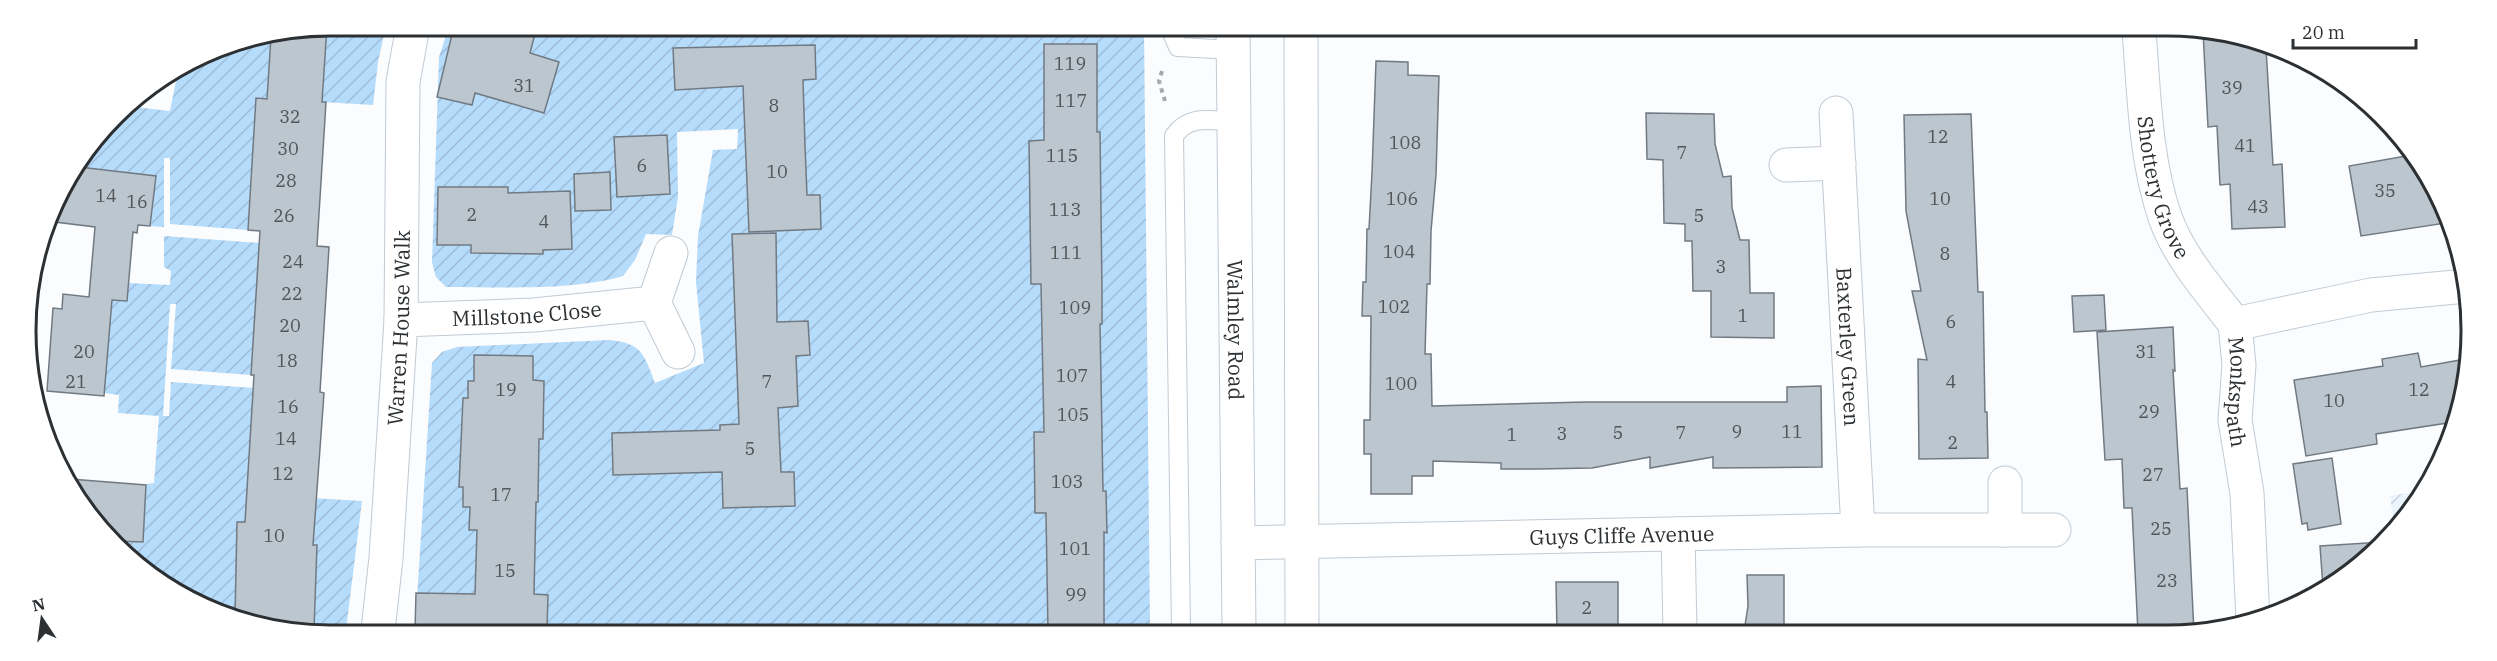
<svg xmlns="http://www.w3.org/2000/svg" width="2497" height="661" font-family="'IBM Plex Serif',serif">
  <defs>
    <pattern id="industrial-furrows" width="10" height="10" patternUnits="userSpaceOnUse" patternTransform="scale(1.5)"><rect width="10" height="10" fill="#ebf4fd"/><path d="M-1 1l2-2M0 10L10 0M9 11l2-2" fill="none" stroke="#cad2d9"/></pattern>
    <pattern id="garden-furrows" width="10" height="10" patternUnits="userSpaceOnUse" patternTransform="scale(1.5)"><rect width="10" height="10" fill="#b6dcfc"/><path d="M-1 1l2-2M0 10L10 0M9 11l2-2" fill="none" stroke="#9dbdd8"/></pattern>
  </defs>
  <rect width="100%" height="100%" fill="#fafcfd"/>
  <path fill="url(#industrial-furrows)" d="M2425,490L2395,527L2390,496Z"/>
  <g fill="url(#garden-furrows)">
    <path d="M331,26H386L378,62L373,105L256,98L248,230L170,224V158H164V227L150,226L155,176L79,167L126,106L170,111L178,71L214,49Z"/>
    <path d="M449,26L1144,28L1150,631L415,630L432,363L442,352L457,347L609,340C642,343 644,354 655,383L704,363L696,282L698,236L713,150L737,149L738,129L677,132L678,197L672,235L646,234L635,260L623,276C573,291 498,287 446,287L436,277L432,263L439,57Z"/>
    <path d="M164,236L260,243L251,375L171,369L176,304H170L163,416H169L171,382L254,388L247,494L362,501L346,630H271L178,594L116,541L143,542L146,484L154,483L159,416L118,413L119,395L104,393L112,300L127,301L129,283L170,285L171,271L164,267Z"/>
  </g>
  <g fill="#bcc6ce" stroke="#717a82" stroke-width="1.5">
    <path d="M327,26L322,102H326L317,246L329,247L320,392L324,393L313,545H317L314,630H271L235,616L237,522H245L254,375H251L260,231L248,230L256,98L267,99L271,37Z"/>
    <path d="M454,26H537L530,53L559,62L544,113L475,93L472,105L437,97Z"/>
    <path d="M2203,31H2226L2266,48L2273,165L2282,164L2285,227L2232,229L2230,184L2220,185L2217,126L2208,127Z"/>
    <path d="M1044,44H1097V132H1100L1102,291V324H1100L1103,491H1106L1107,533L1104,532V631H1048L1046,513H1035L1034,432H1044L1041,284H1031L1029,141L1044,140Z"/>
    <path d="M815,45L816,79L803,80L805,146L807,195H820L821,229L749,232L743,86L675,90L673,48Z"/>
    <path d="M1376,61L1408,62V75L1439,76L1436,175L1431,231L1430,284H1427L1425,354H1431L1432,406L1586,402H1787V387L1821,386L1822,467L1713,468V457L1650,468V457L1592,468L1537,469H1501V463L1433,461V476H1412V494H1371V454H1364V420H1370L1371,316H1362L1363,282H1366L1367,229H1369L1372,173Z"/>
    <path d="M1646,113L1714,114L1715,144L1723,177L1731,176L1732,208L1740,240H1749L1750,293H1774V338L1711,337V291H1693L1692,241H1685V224L1664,223L1663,160L1647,159Z"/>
    <path d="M1971,114L1978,292H1983L1985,412H1987L1988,458L1919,459L1918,359L1927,360L1912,291H1921L1906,211L1904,115Z"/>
    <path d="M667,135L670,194L617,197L614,137Z"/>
    <path d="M2406,156H2415L2420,161L2446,223L2361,236L2349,166Z"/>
    <path d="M79,167L156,176L150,226L138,225L137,233L133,232L127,301L112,300L104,396L47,391L53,308L62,309L63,294L89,297L95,227L55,222L58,194Z"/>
    <path d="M610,172L611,210L575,211L574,174Z"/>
    <path d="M438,187H508V193L570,191L572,249L543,250V254L471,253V245H437Z"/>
    <path d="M776,233L777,322L808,321L810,355L796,356L798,406L778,408L781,472H794L795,506L723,508L722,472L613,475L612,433L720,430V425L739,424L732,234Z"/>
    <path d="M2104,295L2106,330L2074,332L2072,296Z"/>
    <path d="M2173,327L2175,371L2173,370L2180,489L2187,488L2194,633H2138L2132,508H2124L2122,459L2105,460L2097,332Z"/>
    <path d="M2418,353L2421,367L2466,359V390L2454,422L2376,434L2377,444L2306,456L2294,380L2383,366L2382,359Z"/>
    <path d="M474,355L533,356V380L544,381L543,439H539L538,502H536L534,594L548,595L547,629L458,628V630H415L416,593L475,594L477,530H469L470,507H463V487H459L463,398H468V381H474Z"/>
    <path d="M2332,458L2341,524L2308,530L2307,523L2302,524L2293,464Z"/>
    <path d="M70,479L146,485L143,542L116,541L95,522L89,516Z"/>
    <path d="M2382,542L2368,560L2323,587L2320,546Z"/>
    <path d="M1747,575H1784V632H1744L1748,606Z"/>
    <path d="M1556,582H1618V632H1557Z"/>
  </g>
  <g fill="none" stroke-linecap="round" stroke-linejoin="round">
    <defs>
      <g id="service">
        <path d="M1170,28L1178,47L1233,50"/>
        <path d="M1181,631L1174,136C1189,114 1210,121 1235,121"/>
      </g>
      <g id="minor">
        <path d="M1301,28L1302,631"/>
        <path id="s1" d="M2139,31C2144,92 2145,159 2165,217C2179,257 2210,291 2235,324"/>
        <path id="s2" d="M1836,113L1858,530"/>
        <path d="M1786,165L1839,163"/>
        <path d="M671,253L654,303L678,352"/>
        <path id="s3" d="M401,320L534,315L654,303"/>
        <path id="s4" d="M2235,324L2239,365L2235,420L2247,493L2253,620"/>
        <path d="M2235,324L2371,295L2466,286"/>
        <path d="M2005,530V483"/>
        <path d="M1678,534L1680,632"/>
        <path id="s5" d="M1238,543L1858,530H2054"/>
        <path id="s6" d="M378,630L386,558L401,320L403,82L413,26"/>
      </g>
      <g id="secondary">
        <path id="s7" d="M1233,28L1239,631"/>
      </g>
    </defs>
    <use href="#service" stroke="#c1cad3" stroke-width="20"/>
    <use href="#minor" stroke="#c1cad3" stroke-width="35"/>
    <use href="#secondary" stroke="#c1cad3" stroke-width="35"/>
    <path stroke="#a7aaac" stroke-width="4" stroke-dasharray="4.5 4.5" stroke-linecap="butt" d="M1162,71L1159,81L1165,101"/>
    <use href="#service" stroke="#fff" stroke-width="18"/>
    <use href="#minor" stroke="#fff" stroke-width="33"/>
    <use href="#secondary" stroke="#fff" stroke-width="33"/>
  </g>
  <g text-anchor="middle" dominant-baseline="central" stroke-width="4.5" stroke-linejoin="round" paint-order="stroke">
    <g font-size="18" fill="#50565a">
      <text x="1070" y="63">119</text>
      <text x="524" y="85">31</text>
      <text x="2232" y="87">39</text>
      <text x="1071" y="100">117</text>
      <text x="774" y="105">8</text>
      <text x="290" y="116">32</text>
      <text x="1938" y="136">12</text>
      <text x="1405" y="142">108</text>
      <text x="2245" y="145">41</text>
      <text x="288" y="148">30</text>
      <text x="1682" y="152">7</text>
      <text x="1062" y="155">115</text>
      <text x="642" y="165">6</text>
      <text x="777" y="171">10</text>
      <text x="286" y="180">28</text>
      <text x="2385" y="190">35</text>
      <text x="106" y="195">14</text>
      <text x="1402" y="198">106</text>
      <text x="1940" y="198">10</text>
      <text x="137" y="201">16</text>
      <text x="2258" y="206">43</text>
      <text x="1065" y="209">113</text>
      <text x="472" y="214">2</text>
      <text x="284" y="215">26</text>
      <text x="1699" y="215">5</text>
      <text x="544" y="221">4</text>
      <text x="1399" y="251">104</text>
      <text x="1066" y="252">111</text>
      <text x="1945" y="253">8</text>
      <text x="293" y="261">24</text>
      <text x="1721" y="266">3</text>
      <text x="292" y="293">22</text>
      <text x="1394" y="306">102</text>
      <text x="1075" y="307">109</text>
      <text x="1743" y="315">1</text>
      <text x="1951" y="321">6</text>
      <text x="290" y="325">20</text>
      <text x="84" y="351">20</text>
      <text x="2146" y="351">31</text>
      <text x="287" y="360">18</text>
      <text x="1072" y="375">107</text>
      <text x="76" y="381">21</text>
      <text x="767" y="381">7</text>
      <text x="1951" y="381">4</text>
      <text x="1401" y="383">100</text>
      <text x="506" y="389">19</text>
      <text x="2419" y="389">12</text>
      <text x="2334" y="400">10</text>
      <text x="288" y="406">16</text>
      <text x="2149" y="411">29</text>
      <text x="1073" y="414">105</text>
      <text x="1737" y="431">9</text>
      <text x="1792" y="431">11</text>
      <text x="1618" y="432">5</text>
      <text x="1681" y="432">7</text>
      <text x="1562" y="433">3</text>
      <text x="1512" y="434">1</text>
      <text x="286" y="438">14</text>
      <text x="1953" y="442">2</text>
      <text x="750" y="448">5</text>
      <text x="283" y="473">12</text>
      <text x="2153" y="474">27</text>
      <text x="1067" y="481">103</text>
      <text x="501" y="494">17</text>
      <text x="2161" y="528">25</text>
      <text x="274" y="535">10</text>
      <text x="1075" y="548">101</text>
      <text x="505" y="570">15</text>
      <text x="2167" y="580">23</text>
      <text x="1076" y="594">99</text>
      <text x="1587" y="607">2</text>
    </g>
    <g font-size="21" fill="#2c3033" stroke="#fff">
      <text stroke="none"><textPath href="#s1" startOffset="159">Shottery Grove</textPath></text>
      <text stroke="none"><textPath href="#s3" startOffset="126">Millstone Close</textPath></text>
      <text stroke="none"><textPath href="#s6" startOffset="303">Warren House Walk</textPath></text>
      <text stroke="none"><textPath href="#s7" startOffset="302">Walmley Road</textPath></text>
      <text stroke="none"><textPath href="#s2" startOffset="234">Baxterley Green</textPath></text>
      <text stroke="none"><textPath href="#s4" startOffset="68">Monkspath</textPath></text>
      <text stroke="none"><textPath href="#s5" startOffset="384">Guys Cliffe Avenue</textPath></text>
    </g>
  </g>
  <path d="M0 0H2497V661H0ZM330 36H2167A294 294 0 0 1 2461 330V331A294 294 0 0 1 2167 625H330A294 294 0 0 1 36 331V330A294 294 0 0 1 330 36Z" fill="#fff" fill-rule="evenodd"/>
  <path fill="none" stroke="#2c3033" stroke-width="3" d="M330 36H2167A294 294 0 0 1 2461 330V331A294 294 0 0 1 2167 625H330A294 294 0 0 1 36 331V330A294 294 0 0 1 330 36Z"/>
  <g transform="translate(42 619) rotate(347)" stroke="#ffffff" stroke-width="4.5" paint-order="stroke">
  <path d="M0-4.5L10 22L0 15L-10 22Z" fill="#2c3033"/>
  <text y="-9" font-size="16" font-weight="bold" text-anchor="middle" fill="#2c3033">N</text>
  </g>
  <path d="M2293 39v9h123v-9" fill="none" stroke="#2c3033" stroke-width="3"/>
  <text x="2302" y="39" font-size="18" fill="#2c3033" stroke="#ffffff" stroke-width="4.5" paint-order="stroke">20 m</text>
</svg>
